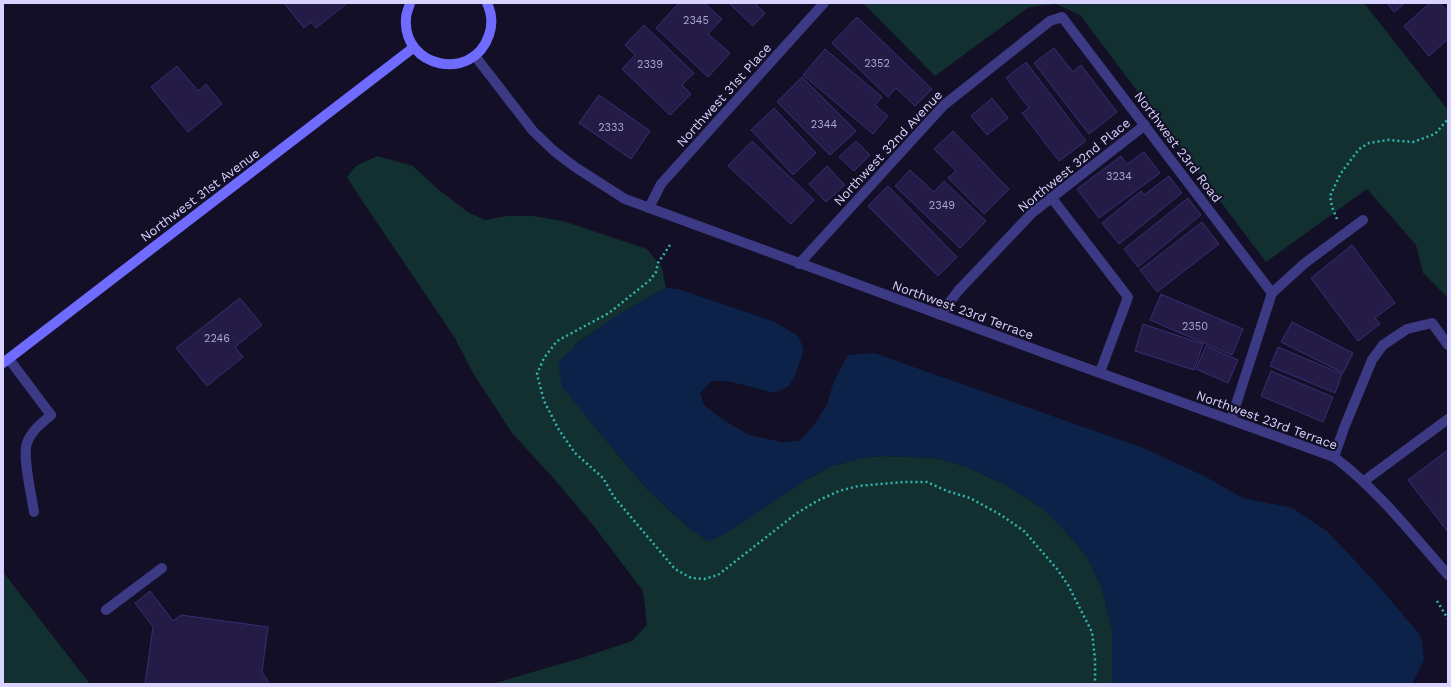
<svg xmlns="http://www.w3.org/2000/svg" width="1451" height="687" font-family="'Work Sans',sans-serif">
  <rect width="100%" height="100%" fill="#130f26"/>
  <g fill="#12302f">
    <path d="M863,3H1364L1448,110V298L1423,273L1416,245L1367,189L1266,262L1080,15L1056,4L1029,7L935,76Z"/>
    <path d="M377,156L413,166L439,190L468,212L485,220L507,216H533L563,221L647,249L662,268L666,288C634,305 603,324 575,345L590,421L647,489L690,529L806,480L829,467L862,458L881,456L936,458L967,467L1006,485L1042,508L1066,532L1087,557L1102,588L1112,630V684H492L581,658L632,641L647,625L643,591L593,525L555,480L512,433L473,373L455,338L357,193L347,177L356,166Z"/>
    <path d="M3,572L90,684H3Z"/>
  </g>
  <path fill="#0c2248" d="M666,288L678,289L775,322L798,336L804,349L795,376L789,386L775,393L728,381H711L700,393L704,405L723,420L749,435L782,442L799,441L815,424L827,404L834,381L848,355L874,353L1143,448L1204,476L1243,498L1292,508L1327,531L1375,582L1421,636L1424,660L1412,684H1112V630L1102,588L1087,557L1066,532L1042,508L1006,485L967,467L936,458L881,456L862,458L829,467L806,480L735,528L709,542L690,529L647,489L590,421L562,387L558,362C589,331 627,308 666,288Z"/>
  <g fill="#241b47" stroke="#3b2d73">
    <path d="M284,3H346V4L316,28L311,22L304,28Z"/>
    <path d="M679,3H704L722,19L708,34L730,53L708,77L656,28Z"/>
    <path d="M729,3H758L756,5L765,13L753,26Z"/>
    <path d="M1387,3H1405L1394,12Z"/>
    <path d="M1430,3H1440L1448,12V39L1429,56L1404,26Z"/>
    <path d="M857,17L932,89L915,106L896,88L888,97L832,43Z"/>
    <path d="M644,25L694,73L682,85L691,94L670,115L622,69L635,55L625,45Z"/>
    <path d="M1054,48L1073,72L1081,65L1117,112L1089,134L1034,63Z"/>
    <path d="M825,49L882,97L875,105L888,116L873,134L803,75Z"/>
    <path d="M1026,62L1086,141L1059,161L1022,113L1029,108L1006,78Z"/>
    <path d="M177,66L198,91L206,84L222,104L188,132L151,87Z"/>
    <path d="M802,77L856,131L830,155L777,102Z"/>
    <path d="M599,95L650,131L631,159L579,123Z"/>
    <path d="M992,98L1008,118L987,135L971,116Z"/>
    <path d="M774,108L816,153L793,175L751,130Z"/>
    <path d="M953,131L1009,189L984,214L948,178L956,171L934,149Z"/>
    <path d="M752,141L814,200L791,224L728,166Z"/>
    <path d="M856,141L870,155L854,171L839,157Z"/>
    <path d="M1144,152L1160,173L1099,218L1077,189L1121,156L1127,164Z"/>
    <path d="M827,166L845,185L826,202L809,184Z"/>
    <path d="M910,170L934,192L944,181L986,221L960,248L895,186Z"/>
    <path d="M1169,176L1182,193L1119,244L1102,223L1141,191L1144,195Z"/>
    <path d="M888,186L957,257L938,276L868,206Z"/>
    <path d="M1188,198L1201,215L1138,267L1124,249Z"/>
    <path d="M1202,222L1219,244L1157,292L1140,270Z"/>
    <path d="M1352,245L1395,303L1375,318L1380,324L1358,341L1311,278Z"/>
    <path d="M1161,294L1243,329L1232,355L1150,320Z"/>
    <path d="M240,298L262,325L235,347L243,357L207,386L176,348Z"/>
    <path d="M1292,322L1353,353L1343,373L1281,342Z"/>
    <path d="M1143,324L1203,344L1194,370L1135,351Z"/>
    <path d="M1206,346L1238,360L1228,383L1196,369Z"/>
    <path d="M1278,347L1342,374L1335,393L1270,366Z"/>
    <path d="M1271,371L1333,397L1323,422L1261,396Z"/>
    <path d="M1448,450V532L1408,480Z"/>
    <path d="M150,591L173,621L181,615L268,627L262,672L268,681V684H145L153,627L135,603Z"/>
  </g>
  <g fill="none" stroke-linecap="round" stroke-linejoin="round">
    <g stroke="#2fb8b0" stroke-width="2.5" stroke-dasharray="2 3" stroke-linecap="butt">
      <path d="M1337,219L1332,207L1330,196L1341,173L1359,149L1369,143L1388,140L1413,142L1435,134L1448,119"/>
      <path d="M670,245L658,263L656,272L650,280L609,313L557,341L544,358L537,374L544,401L559,430L575,453L603,478L614,497L675,569L691,578L704,579L718,575L797,513L817,501L839,491L858,486L903,482H927L947,491L970,498L1001,515L1024,531L1057,569L1068,585L1092,632L1095,659V684"/>
      <path d="M1437,601L1448,619"/>
    </g>
    <g stroke="#3d3a85" stroke-width="10">
      <path d="M9,359L51,415C42,423 31,431 27,443C22,456 32,497 34,512"/>
      <path d="M106,610L162,568"/>
    </g>
    <g stroke="#3d3a85" stroke-width="10">
      <path d="M475,56L533,131L554,151L575,167L625,199L1050,355L1334,457C1378,490 1412,534 1448,575"/>
      <path d="M1051,197L1128,297L1100,372"/>
      <path d="M649,208L661,184L824,3"/>
      <path d="M799,264L944,105L1050,21L1062,17L1272,293"/>
      <path d="M940,315L958,291L1032,213L1145,125"/>
      <path d="M1231,420L1272,293L1305,263L1363,220"/>
      <path d="M1334,457L1344,428L1372,360L1383,345L1407,329L1432,323L1448,345"/>
      <path d="M1364,481L1448,419"/>
    </g>
    <g stroke="#6f6bff" stroke-width="10">
      <path d="M410,3C409,8 406,13 406,18C402,68 473,83 489,35C493,24 492,14 487,3"/>
      <path d="M3,363L413,48"/>
    </g>
  </g>
  <g text-anchor="middle" dominant-baseline="central" stroke-width="4" stroke-linejoin="round" paint-order="stroke">
    <g font-size="11" fill="#aca6d1">
      <text x="696" y="20">2345</text>
      <text x="877" y="63">2352</text>
      <text x="650" y="64">2339</text>
      <text x="824" y="124">2344</text>
      <text x="611" y="127">2333</text>
      <text x="1119" y="176">3234</text>
      <text x="942" y="205">2349</text>
      <text x="1195" y="326">2350</text>
      <text x="217" y="338">2246</text>
    </g>
    <g font-size="13" fill="#d9d4ff" stroke="#130f26">
      <text transform="translate(724 95) rotate(-48)">Northwest 31st Place</text>
      <text transform="translate(1178 147) rotate(53)">Northwest 23rd Road</text>
      <text transform="translate(888 148) rotate(-47)">Northwest 32nd Avenue</text>
      <text transform="translate(1074 165) rotate(-39)">Northwest 32nd Place</text>
      <text transform="translate(200 195) rotate(-37)">Northwest 31st Avenue</text>
      <text transform="translate(963 310) rotate(20)">Northwest 23rd Terrace</text>
      <text transform="translate(1267 420) rotate(20)">Northwest 23rd Terrace</text>
    </g>
  </g>
  <rect width="1451" height="687" fill="none" stroke="#d9d4ff" stroke-width="8"/>
</svg>
